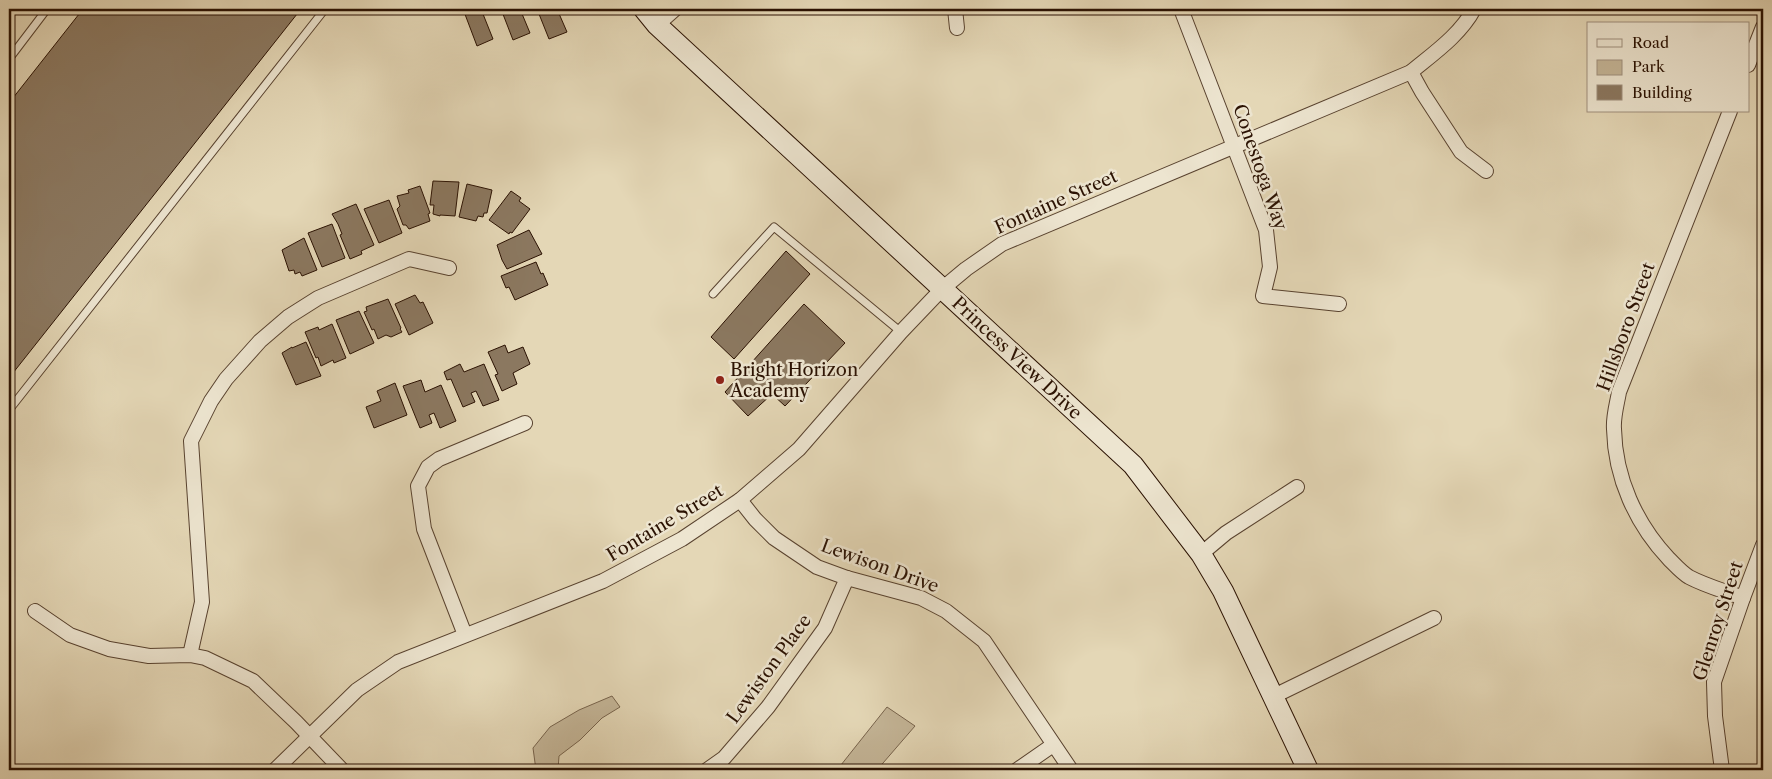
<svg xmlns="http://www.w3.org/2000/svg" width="1772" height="779" font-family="'Libre Caslon Text',serif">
  <rect width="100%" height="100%" fill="#e4d7b6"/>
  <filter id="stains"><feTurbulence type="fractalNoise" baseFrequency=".004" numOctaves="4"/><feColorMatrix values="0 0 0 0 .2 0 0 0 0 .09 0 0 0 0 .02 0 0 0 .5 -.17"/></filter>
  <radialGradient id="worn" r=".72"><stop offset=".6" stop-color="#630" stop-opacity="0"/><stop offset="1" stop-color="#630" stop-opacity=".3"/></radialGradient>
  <g fill="#c4b597" stroke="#77634c">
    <path d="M612,696L620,707L602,718L580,740L559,756L558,770H536L533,748L550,727L579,710Z"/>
    <path d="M887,707L915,726L877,770H837Z"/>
  </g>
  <g fill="#8b7860" stroke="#2a1102">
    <path d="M83,9H301L9,378V103Z"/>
    <path d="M463,9H481L493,39L477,46Z"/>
    <path d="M501,9H520L530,33L513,40Z"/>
    <path d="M537,9H557L567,32L549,39Z"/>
    <path d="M433,181L459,182L455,216L440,215V216L433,214L434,205H430Z"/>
    <path d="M467,184L492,190L487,213H484L483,217L478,216L476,221L459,217Z"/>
    <path d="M420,186L430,213L428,214L430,221L409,229L406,225H403L397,209L400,206L397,196L409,193L408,190Z"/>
    <path d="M511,191L521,198L519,201L530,209L512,233L510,232L509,234L489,220Z"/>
    <path d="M389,200L402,233L379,243L364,209Z"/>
    <path d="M356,204L374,245L361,251L362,254L350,259L340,235L342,234L338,224L332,214Z"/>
    <path d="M332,224L345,258L322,267L308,233Z"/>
    <path d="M529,230L542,254L507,269L502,260L497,245Z"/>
    <path d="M304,238L317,270L302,276L300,272L295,274L294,270L289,271L282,250Z"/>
    <path d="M786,251L810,274L734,359L711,337Z"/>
    <path d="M536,262L541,274L543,273L548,285L515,300L509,287L506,288L501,276Z"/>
    <path d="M415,295L420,303L423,302L433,323L409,335L395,304Z"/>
    <path d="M388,299L401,328L400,329L402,332L391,337L386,335L378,339L374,329L372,330L364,312L367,311L366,307Z"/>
    <path d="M804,304L845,343L785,406L772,394L748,416L725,392Z"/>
    <path d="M359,311L374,343L350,354L336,320Z"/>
    <path d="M332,324L346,358L334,363L333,360L321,366L318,357L316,358L305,332L318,327L319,330Z"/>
    <path d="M306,342L321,376L296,385L282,353L292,347V348Z"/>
    <path d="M505,345L508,353L523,347L530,364L513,373L517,384L502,391L495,375L498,374L488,352Z"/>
    <path d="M460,364L464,372L484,364L499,400L483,406L476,391L471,393L475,402L463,407L451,379L447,380L444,372Z"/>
    <path d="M421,380L425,392L441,385L456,421L440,428L434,413L429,415L432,423L420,428L403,386Z"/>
    <path d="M395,383L407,415L374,428L366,407L381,401L377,391Z"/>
  </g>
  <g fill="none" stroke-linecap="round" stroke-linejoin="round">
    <defs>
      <g id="service">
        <path d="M9,59L47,9"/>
        <path d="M713,294L774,227L901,332"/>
        <path d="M9,410L325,9"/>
      </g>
      <g id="minor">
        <path d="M955,9L957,28"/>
        <path d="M1181,9L1266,230L1270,267L1263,296L1339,304"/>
        <path d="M657,25L675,9"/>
        <path d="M1748,65L1763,27"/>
        <path d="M1411,72L1422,92L1461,152L1486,171"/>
        <path d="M1730,111L1619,392C1617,404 1613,417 1614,429C1615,478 1636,524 1669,559C1675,565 1682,573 1689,577C1706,586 1725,591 1743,598"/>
        <path d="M740,500L755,519L774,538L817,567L847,578L921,598L946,611L984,641L1071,770"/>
        <path d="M1201,554L1226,533L1297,487"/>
        <path d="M35,611L70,635L109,649L149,656L190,655L205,658L253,681L296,722L342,770"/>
        <path d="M465,635L424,529L418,486L428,467L439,459L525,423"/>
        <path d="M190,655L202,602L191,441L211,401L226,379L260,341L288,317L318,298L409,259L449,268"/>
        <path d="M1272,697L1434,618"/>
        <path d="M275,770L357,690L398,662L603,581L682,539L740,500L799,449L901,332L942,289L966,269L1002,244L1411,72C1434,53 1460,35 1474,9"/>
        <path d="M707,770L724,758L768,707L825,628L847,578"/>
        <path d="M1017,770L1053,745"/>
        <path d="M1722,770L1715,716L1714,682L1743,598L1763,545"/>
      </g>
      <path id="secondary" d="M644,9L657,25L1133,465L1201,554L1223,591L1308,770"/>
    </defs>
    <use href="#service" stroke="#58422f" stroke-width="9"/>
    <use href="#minor" stroke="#58422f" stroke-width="16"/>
    <use href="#secondary" stroke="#2a1102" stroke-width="22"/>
    <use href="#service" stroke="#ede5d0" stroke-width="7"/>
    <use href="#minor" stroke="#ede5d0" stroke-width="14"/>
    <use href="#secondary" stroke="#ede5d0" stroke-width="20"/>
  </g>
  <circle fill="#8f2418" stroke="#ede5d0" stroke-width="2" cx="720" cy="380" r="5"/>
  <g text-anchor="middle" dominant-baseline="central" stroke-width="5" stroke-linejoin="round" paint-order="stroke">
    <g font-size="18" fill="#2a1102" stroke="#ede5d0">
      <text transform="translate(1260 167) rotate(71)">Conestoga Way</text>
      <text transform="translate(1056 202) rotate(-24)">Fontaine Street</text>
      <text transform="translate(1626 327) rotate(-70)">Hillsboro Street</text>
      <text transform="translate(1017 358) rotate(43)">Princess View Drive</text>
      <text transform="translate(665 523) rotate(-31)">Fontaine Street</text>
      <text transform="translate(880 566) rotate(20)">Lewison Drive</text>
      <text transform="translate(1718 621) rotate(-72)">Glenroy Street</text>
      <text transform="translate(769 669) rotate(-54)">Lewiston Place</text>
    </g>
    <g font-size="18" fill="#2a1102" stroke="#ede5d0" text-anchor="start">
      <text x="730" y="370">Bright Horizon<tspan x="730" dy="21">Academy</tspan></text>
    </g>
  </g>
  <rect width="1772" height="779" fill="none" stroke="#e4d7b6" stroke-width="30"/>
  <rect x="10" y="10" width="1752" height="759" fill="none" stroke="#2a1102" stroke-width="2.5"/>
  <rect x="15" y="15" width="1742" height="749" fill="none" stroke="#2a1102"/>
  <rect x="1587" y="22" width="162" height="90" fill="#ede5d0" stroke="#9f907e"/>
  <rect x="1597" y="39" width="25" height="8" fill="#ede5d0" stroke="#9f907e"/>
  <text x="1632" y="48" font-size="15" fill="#2a1102">Road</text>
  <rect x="1597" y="60" width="25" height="15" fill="#c4b597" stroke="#9f907e"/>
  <text x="1632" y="72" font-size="15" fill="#2a1102">Park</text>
  <rect x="1597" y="85" width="25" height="15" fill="#8b7860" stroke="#9f907e"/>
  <text x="1632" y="98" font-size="15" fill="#2a1102">Building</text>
  <rect width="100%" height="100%" filter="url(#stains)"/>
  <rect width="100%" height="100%" fill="url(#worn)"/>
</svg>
